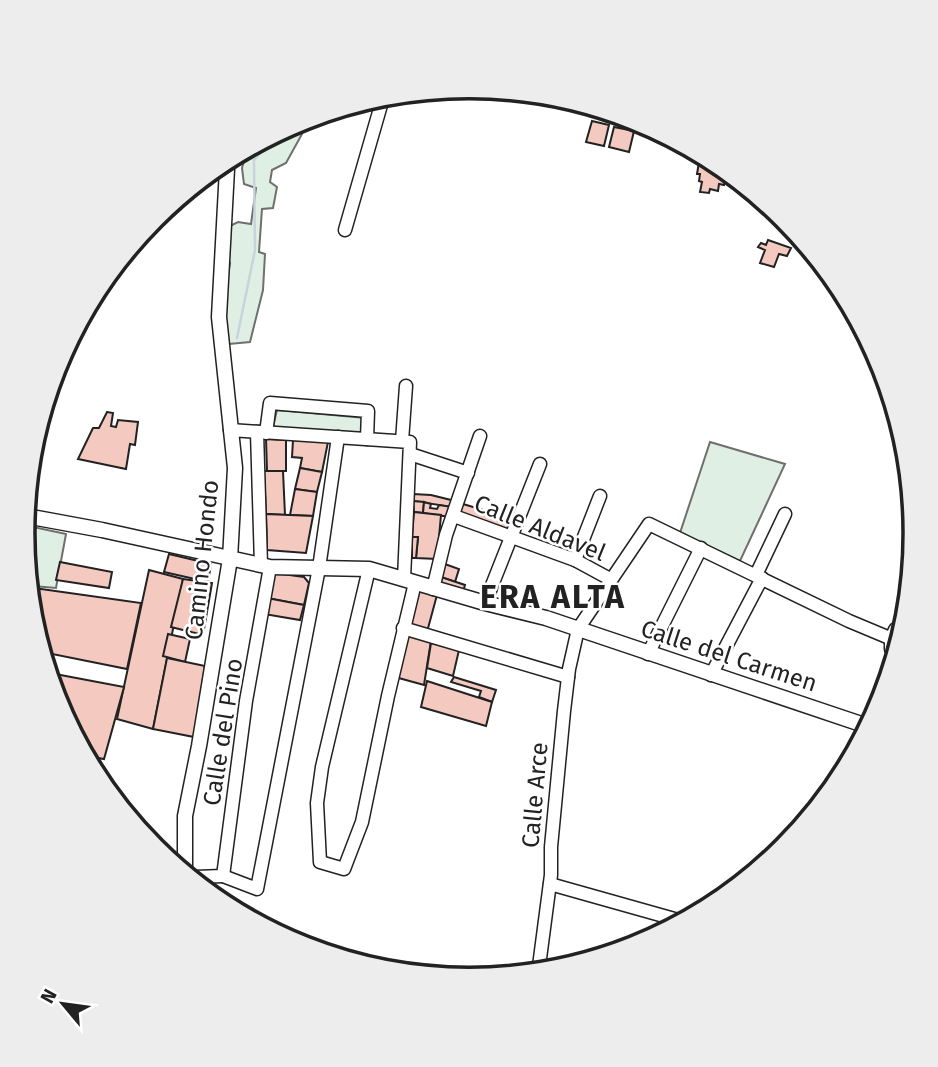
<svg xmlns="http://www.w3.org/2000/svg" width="938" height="1067" font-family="'Fira Sans',sans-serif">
  <rect width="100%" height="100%" fill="#fff"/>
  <g fill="#e0efe3" stroke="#6f6f6f" stroke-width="2">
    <path d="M296,122L302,134L286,163L272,170L270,182L277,187L273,208L262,209L259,252L265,254L263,290L250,342L229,344L224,326L225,296L230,263L225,253L226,228L238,222L251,224L256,188L244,184L242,168L245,157Z"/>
    <path d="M277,410L366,418L363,435L273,427Z"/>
    <path d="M710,442L785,464L740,561L680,533Z"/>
    <path d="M24,525L66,534L56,588L33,586L23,534Z"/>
  </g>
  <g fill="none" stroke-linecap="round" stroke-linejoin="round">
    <path stroke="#c7d3dd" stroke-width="2.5" d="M237,338L255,250L254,160L274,138"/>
  </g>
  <g fill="#f3c9c0" stroke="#222" stroke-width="2">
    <path d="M592,121L609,125L604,146L586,142Z"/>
    <path d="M614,127L634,131L629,152L609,147Z"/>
    <path d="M699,162L726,179L724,185L719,184L718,191L710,189L709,193L700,192L702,182L699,181L700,174H697Z"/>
    <path d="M768,240L791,248L787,256L779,254L774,267L760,263L765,250L758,247L761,243L766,245Z"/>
    <path d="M107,412L113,413L111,426L116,427L118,420L138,422L135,445L130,444L126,469L78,459L93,428H99Z"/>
    <path d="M266,439L286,440V471H267Z"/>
    <path d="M293,440L328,442L322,472L300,468L302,458L292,457Z"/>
    <path d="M300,468L322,472L317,492L295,489Z"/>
    <path d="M264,471H283L285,515L266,514Z"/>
    <path d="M295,489L317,492L313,516L290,515Z"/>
    <path d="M413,494L431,495L455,501L452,507L413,501Z"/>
    <path d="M413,501L424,502L423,513L414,512Z"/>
    <path d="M424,502L431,504L430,508L437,509L439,505L452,507L450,517L423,513Z"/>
    <path d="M463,504L510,518L507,530L458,512Z"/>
    <path d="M414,512L441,515L437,559L416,558L418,537H412Z"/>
    <path d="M266,514L313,516L306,553L267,550Z"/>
    <path d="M412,537H418L416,558H412Z"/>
    <path d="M169,554L211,564L208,582L164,572Z"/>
    <path d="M60,562L112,572L109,588L56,580Z"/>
    <path d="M442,563L459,569L455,582L438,576Z"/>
    <path d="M149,570L183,579L153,729L117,719Z"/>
    <path d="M275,573L304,577L309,583L304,605L267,598L270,577Z"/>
    <path d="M438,576L465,585L463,592L436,584Z"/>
    <path d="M183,579L212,583L203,635L171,627Z"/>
    <path d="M34,588L141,603L127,669L47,653Z"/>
    <path d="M417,589L437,595L427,632L408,626Z"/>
    <path d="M267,598L304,605L300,620L264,614Z"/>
    <path d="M405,632L431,641L424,685L395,677Z"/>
    <path d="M168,634L190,639L185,662L163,656Z"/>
    <path d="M431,643L459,650L453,676L427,668Z"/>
    <path d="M167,658L205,666L194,737L153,729Z"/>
    <path d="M50,673L124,687L104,759L92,757L57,704Z"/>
    <path d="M454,677L496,690L492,702L479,697L481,691L451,682Z"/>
    <path d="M427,681L492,702L486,726L421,707Z"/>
  </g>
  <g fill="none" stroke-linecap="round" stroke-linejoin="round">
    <defs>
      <g id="minor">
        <path d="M345,230L381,105"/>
        <path d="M230,430L410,442L404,579"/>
        <path d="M257,432L261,565"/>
        <path d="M266,433L270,403L368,411L367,439"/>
        <path d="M402,441L406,386"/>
        <path d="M410,454L468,473"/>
        <path d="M454,516L575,560L610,579"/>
        <path d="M575,560L600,496"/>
        <path d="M369,569L322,767L317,803L320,862L344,869L362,822L388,696L415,583"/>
        <path d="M756,575L785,514"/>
        <path d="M433,589L446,535L480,436"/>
        <path d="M485,603L540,464"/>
        <path d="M403,628L568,677"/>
        <path d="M648,654L701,548"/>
        <path d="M711,675L762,578"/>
        <path d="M223,876L257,889L319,568L338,437"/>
        <path d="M195,877L223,876L246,701L270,567"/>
        <path d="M550,884L678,920"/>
        <path d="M539,966L551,875V847L564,711L569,669L578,629L649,524L849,621L892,639"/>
      </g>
      <g id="major">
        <path d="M26,516L102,530L270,567L369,569L485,603L546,618L867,726"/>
        <path d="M892,649V639L896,630"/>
        <path d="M185,870V816L199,746L230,559L235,468L219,317L227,169"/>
      </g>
    </defs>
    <use href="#minor" stroke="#222" stroke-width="15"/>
    <use href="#major" stroke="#222" stroke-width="17"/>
    <use href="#minor" stroke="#fff" stroke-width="12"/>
    <use href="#major" stroke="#fff" stroke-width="14"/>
  </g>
  <g text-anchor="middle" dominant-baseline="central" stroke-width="5" stroke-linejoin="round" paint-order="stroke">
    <g font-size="24" fill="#222" stroke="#fff">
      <text transform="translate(540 528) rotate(22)">Calle Aldavel</text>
      <text transform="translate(202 560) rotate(-84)">Camino Hondo</text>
      <text transform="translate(729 656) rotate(18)">Calle del Carmen</text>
      <text transform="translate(223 732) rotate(-81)">Calle del Pino</text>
      <text transform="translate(535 795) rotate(-85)">Calle Arce</text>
    </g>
    <g font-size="32" font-weight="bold" letter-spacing="2" fill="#222" stroke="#fff">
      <text x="553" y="597">ERA ALTA</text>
    </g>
  </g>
  <path d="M0 0H938V1067H0ZM35 533a434 434 0 1 1 868 0a434 434 0 1 1-868 0Z" fill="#ededed" fill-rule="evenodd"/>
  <path fill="none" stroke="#222" stroke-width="3.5" d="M35 533a434 434 0 1 1 868 0a434 434 0 1 1-868 0Z"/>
  <g transform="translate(63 1004) rotate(299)" stroke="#ffffff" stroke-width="5" paint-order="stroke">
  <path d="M0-5L12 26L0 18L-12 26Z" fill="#222222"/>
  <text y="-10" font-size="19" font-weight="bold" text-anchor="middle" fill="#222222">N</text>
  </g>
</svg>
